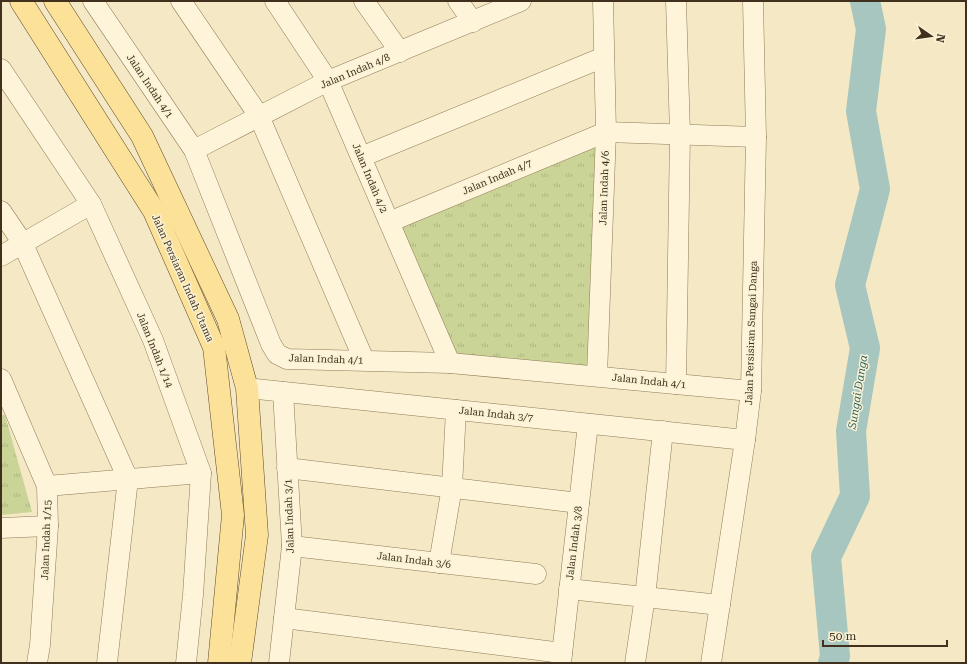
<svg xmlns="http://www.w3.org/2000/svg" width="967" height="664" font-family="'Roboto Serif',serif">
  <defs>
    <pattern id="park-tufts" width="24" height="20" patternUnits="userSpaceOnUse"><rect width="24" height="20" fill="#c9d496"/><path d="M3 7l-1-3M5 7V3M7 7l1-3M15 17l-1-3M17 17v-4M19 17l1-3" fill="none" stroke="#aeb681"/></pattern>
  </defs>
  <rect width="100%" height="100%" fill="#f4e9c4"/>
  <g fill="url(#park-tufts)">
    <path d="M602,139L597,372L450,363L395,224Z"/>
    <path d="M1,415H5L32,512L1,515Z"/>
  </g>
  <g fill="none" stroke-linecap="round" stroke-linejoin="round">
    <path stroke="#a7c6bf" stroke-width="30" d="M833,663L835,656L826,557L855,496L851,431L865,348L850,285L875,189L861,111L871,29L865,1"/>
    <defs>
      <g id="minor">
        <path d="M93,1L194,150L271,344L277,354L287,359L450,363L751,391"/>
        <path d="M181,1L259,116L364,360"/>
        <path d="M275,1L328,81L450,363"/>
        <path d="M364,1L400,52"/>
        <path d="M458,1L473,22"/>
        <path d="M1,69L91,204L153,340L201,473L193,595L186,663"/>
        <path d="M194,150L328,81L521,1"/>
        <path d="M361,157L604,57"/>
        <path d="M1,211L22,242L128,479L107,663"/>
        <path d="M389,222L606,132L756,137"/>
        <path d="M1,256L91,204"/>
        <path d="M597,376L606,132L603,1"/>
        <path d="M1,379L47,486L48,526L40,645L37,663"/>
        <path d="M676,384L680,134L676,1"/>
        <path d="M247,388L745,440"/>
        <path d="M287,468L579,503"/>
        <path d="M47,486L201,473"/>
        <path d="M1,528L48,526"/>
        <path d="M292,546L536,574"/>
        <path d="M439,563L452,487L456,410"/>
        <path d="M569,589L720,605"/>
        <path d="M284,618L562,653"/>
        <path d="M279,663L292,546L283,392"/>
        <path d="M561,663L588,424"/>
        <path d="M635,663L645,597L663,431"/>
        <path d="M711,663L745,440L751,391L756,137L753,1"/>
      </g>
      <g id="major">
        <path d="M21,1L154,211L214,347L233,515L219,663"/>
        <path d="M55,1L142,136L228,319L247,388L257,535L240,663"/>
      </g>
    </defs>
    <use href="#minor" stroke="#917a58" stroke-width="21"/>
    <use href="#major" stroke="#5f472c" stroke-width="23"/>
    <use href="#minor" stroke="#fdf4d9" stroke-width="20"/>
    <use href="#major" stroke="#fbe298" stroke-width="22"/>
  </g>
  <g text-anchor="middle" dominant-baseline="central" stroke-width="3" stroke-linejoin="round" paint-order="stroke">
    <g font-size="10" fill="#40301d" stroke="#faf2d5">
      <text transform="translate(355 71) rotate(-23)">Jalan Indah 4/8</text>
      <text transform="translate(150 86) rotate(56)">Jalan Indah 4/1</text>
      <text transform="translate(497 177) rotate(-23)">Jalan Indah 4/7</text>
      <text transform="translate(370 178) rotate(67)">Jalan Indah 4/2</text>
      <text transform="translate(604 188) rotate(-88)">Jalan Indah 4/6</text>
      <text transform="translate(183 278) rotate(66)">Jalan Persiaran Indah Utama</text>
      <text transform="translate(751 333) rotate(-88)">Jalan Persisiran Sungai Danga</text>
      <text transform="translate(155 350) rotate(68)">Jalan Indah 1/14</text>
      <text transform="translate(326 359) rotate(2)">Jalan Indah 4/1</text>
      <text transform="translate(649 381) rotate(6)">Jalan Indah 4/1</text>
      <text transform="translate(496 414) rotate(6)">Jalan Indah 3/7</text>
      <text transform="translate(289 516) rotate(-92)">Jalan Indah 3/1</text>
      <text transform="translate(46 540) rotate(-88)">Jalan Indah 1/15</text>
      <text transform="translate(574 543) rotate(-83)">Jalan Indah 3/8</text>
      <text transform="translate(414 560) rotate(7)">Jalan Indah 3/6</text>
    </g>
    <g font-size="11" font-style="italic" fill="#2b6161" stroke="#faf2d5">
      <text transform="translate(858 392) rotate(-81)">Sungai Danga</text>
    </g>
  </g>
  <rect width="967" height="664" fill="none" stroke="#40301d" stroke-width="4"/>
  <g transform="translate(931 36) rotate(103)" stroke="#faf2d5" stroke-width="3" paint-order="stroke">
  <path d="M0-3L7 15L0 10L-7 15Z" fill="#40301d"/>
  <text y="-6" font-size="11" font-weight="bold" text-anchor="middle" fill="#40301d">N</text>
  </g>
  <path d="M823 640v6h124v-6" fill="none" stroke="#40301d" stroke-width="2"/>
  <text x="829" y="640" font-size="12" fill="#40301d" stroke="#faf2d5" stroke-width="3" paint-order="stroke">50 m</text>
</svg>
